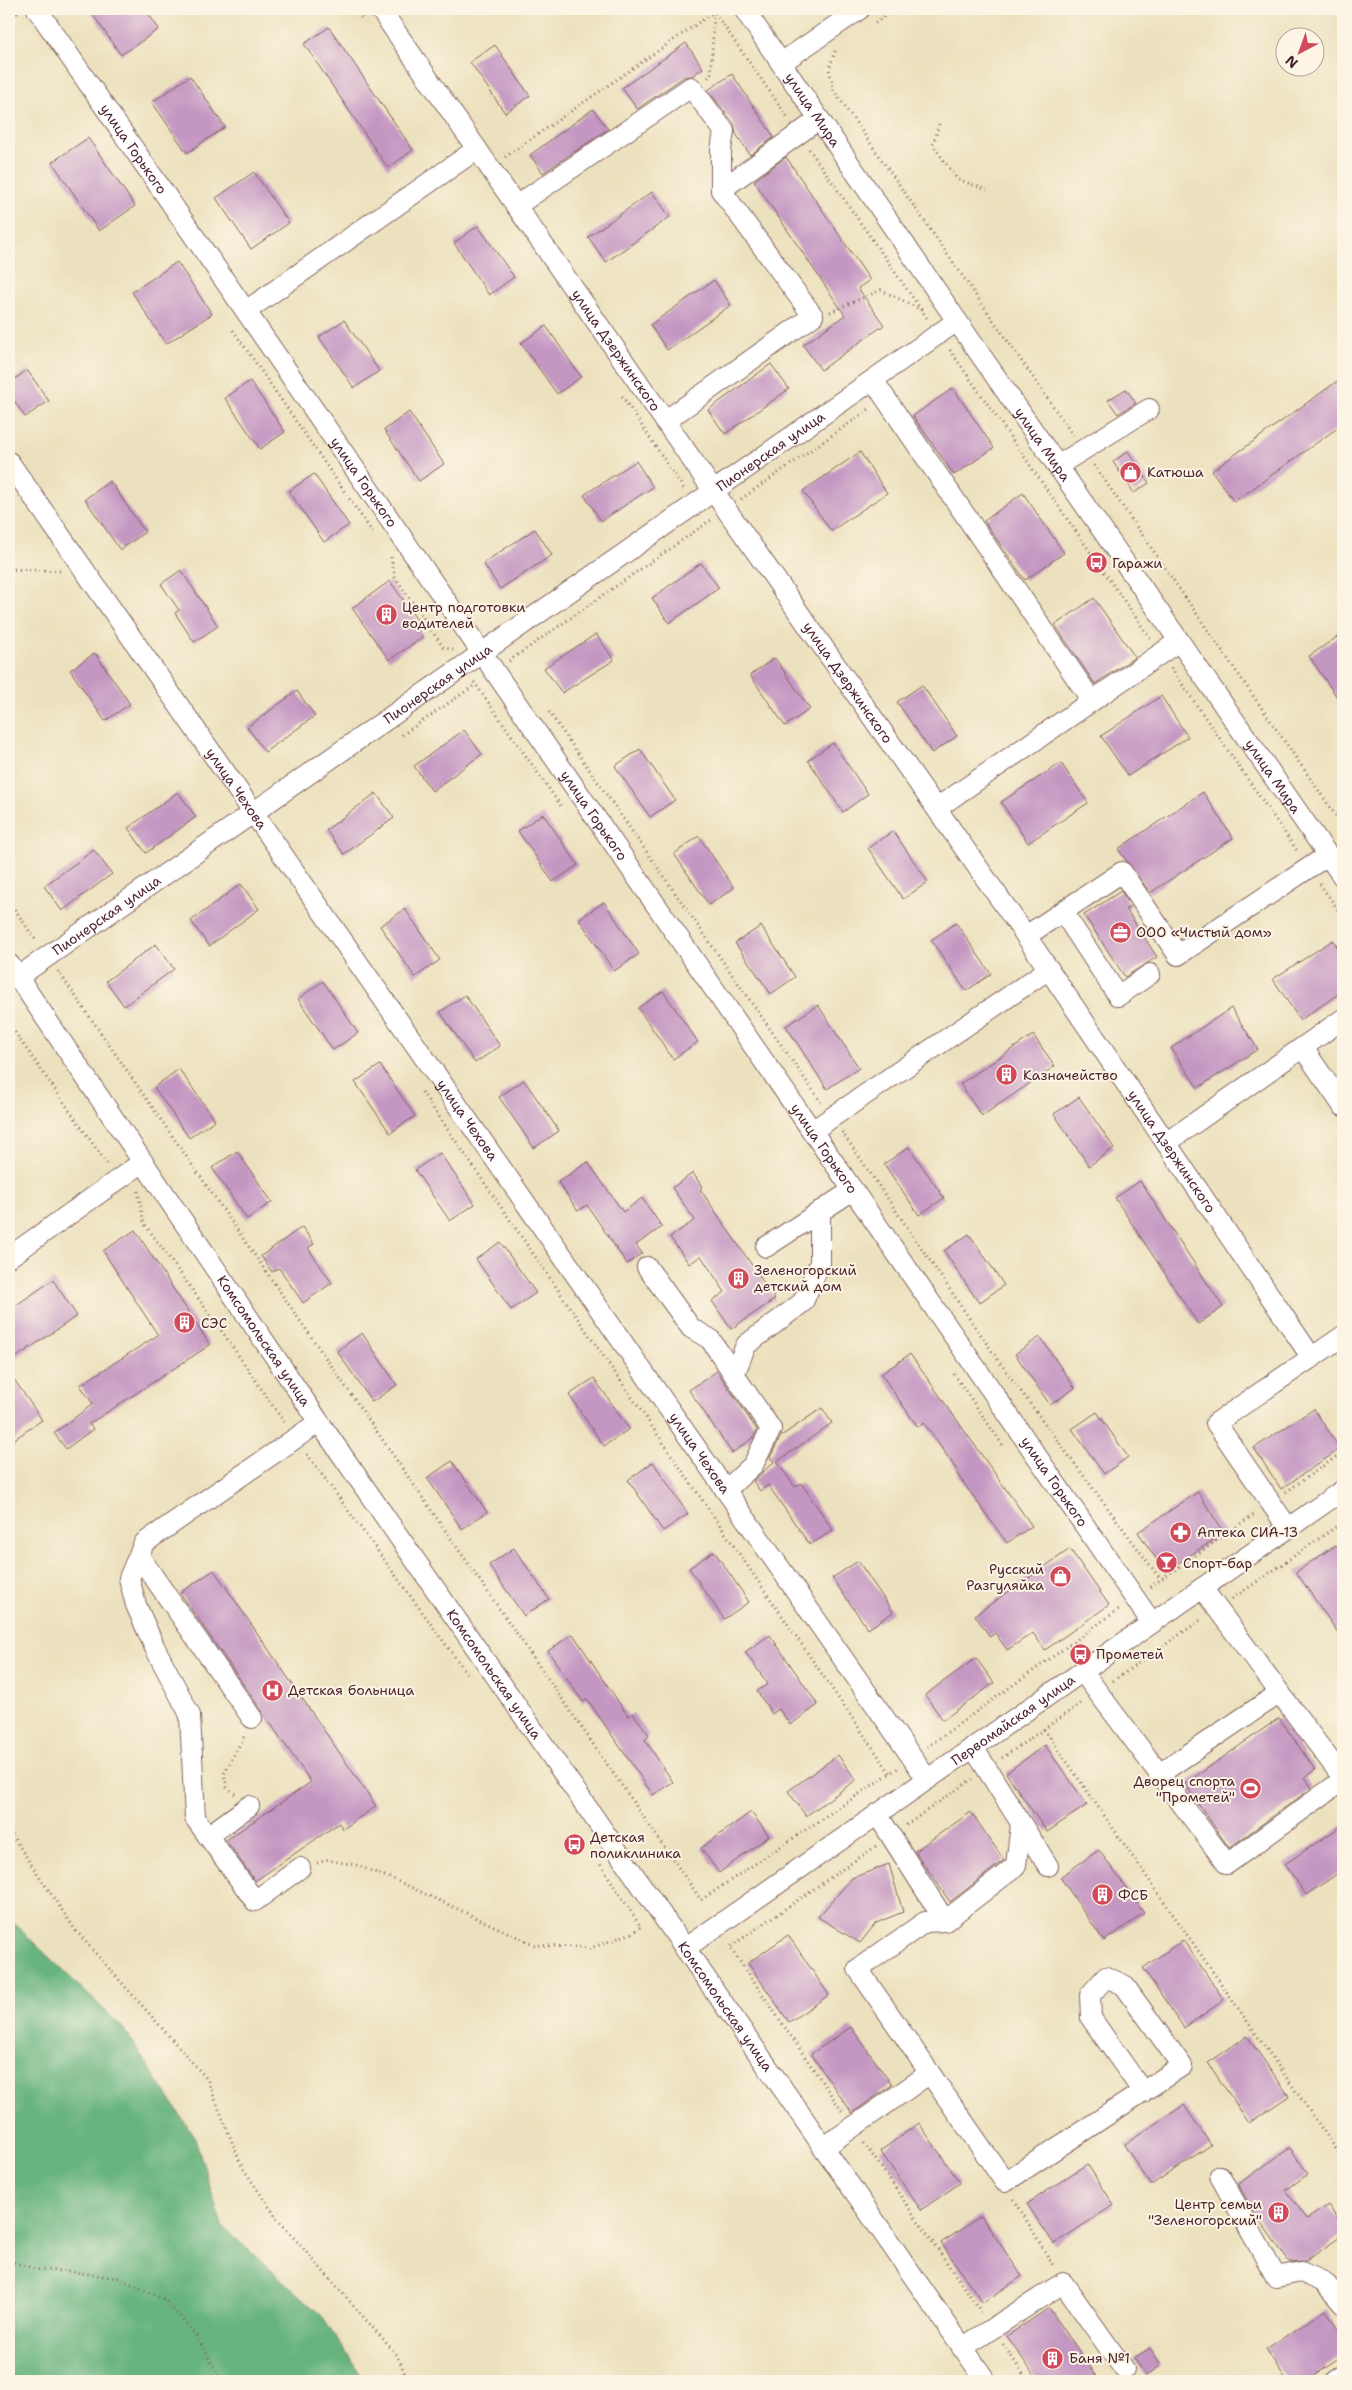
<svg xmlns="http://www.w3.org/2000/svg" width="1352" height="2390" font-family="'Shantell Sans',sans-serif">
  <rect width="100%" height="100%" fill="#fcf5e5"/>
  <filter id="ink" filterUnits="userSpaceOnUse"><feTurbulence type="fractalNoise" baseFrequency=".02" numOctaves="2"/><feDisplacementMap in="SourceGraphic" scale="10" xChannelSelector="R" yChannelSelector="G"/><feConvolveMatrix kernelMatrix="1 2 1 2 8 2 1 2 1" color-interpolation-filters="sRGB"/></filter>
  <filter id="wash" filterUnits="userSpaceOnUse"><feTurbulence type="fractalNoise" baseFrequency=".0096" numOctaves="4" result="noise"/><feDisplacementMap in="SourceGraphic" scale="20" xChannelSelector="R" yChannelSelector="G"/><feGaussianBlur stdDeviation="1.12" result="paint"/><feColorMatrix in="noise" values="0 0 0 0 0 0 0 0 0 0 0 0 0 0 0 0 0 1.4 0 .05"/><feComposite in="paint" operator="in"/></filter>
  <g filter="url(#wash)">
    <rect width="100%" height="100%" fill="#ece1be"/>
    <path fill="#67b47e" stroke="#586a54" d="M9,1919L123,2028L195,2138L222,2226L322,2316L365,2381H9Z"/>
    <g id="blocks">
      <g fill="#c497c2">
        <path d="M89,9H145L159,29L121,55Z"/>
        <path d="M329,27L413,150L388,168L304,44Z"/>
        <path d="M686,43L703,68L692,76L684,77L637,109L622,88Z"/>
        <path d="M495,45L530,96L505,113L470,62Z"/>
        <path d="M732,74L774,137L750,155L736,134L734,124L708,90Z"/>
        <path d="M190,76L225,127L187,153L152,102Z"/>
        <path d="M593,109L608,129L543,173L530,155Z"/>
        <path d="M88,138L135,206L99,231L52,162Z"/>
        <path d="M786,157L870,280L858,288L884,325L821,370L803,345L845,315L754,181Z"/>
        <path d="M254,172L289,223L251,249L216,198Z"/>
        <path d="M652,192L670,217L606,262L588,237Z"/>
        <path d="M478,226L514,277L489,295L454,243Z"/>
        <path d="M177,262L212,314L166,344L132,292Z"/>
        <path d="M714,280L731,305L667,350L650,325Z"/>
        <path d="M344,320L379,371L354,388L319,337Z"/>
        <path d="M546,326L581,377L557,394L521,343Z"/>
        <path d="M771,364L789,389L725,434L708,410Z"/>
        <path d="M27,370L49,401L25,417L9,393V383Z"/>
        <path d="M1343,377V424L1234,502L1212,471Z"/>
        <path d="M250,381L285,432L260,449L225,398Z"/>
        <path d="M953,388L994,448L954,475L913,416Z"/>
        <path d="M1126,389L1136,403L1118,414L1108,400Z"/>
        <path d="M409,412L444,464L419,481L384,430Z"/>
        <path d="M1128,451L1149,483L1134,493L1113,462Z"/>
        <path d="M860,452L887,493L831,531L803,491Z"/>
        <path d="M636,461L653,487L601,521L584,495Z"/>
        <path d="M314,474L349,525L324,542L289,491Z"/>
        <path d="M110,481L145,532L120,550L85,499Z"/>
        <path d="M1023,493L1064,553L1025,580L984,521Z"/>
        <path d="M535,529L552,555L500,589L483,563Z"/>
        <path d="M701,563L719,588L669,623L652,598Z"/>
        <path d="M181,570L218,626L194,642L175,613L179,610L161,584Z"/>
        <path d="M390,581L419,623L415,626L423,637L389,660L352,608Z"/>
        <path d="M1094,598L1135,657L1095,684L1055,625Z"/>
        <path d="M1343,633V706L1309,656Z"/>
        <path d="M596,634L614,660L562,693L544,668Z"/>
        <path d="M95,653L130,704L105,721L70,670Z"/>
        <path d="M775,658L810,709L785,726L750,675Z"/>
        <path d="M922,685L957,736L932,753L897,702Z"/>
        <path d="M297,691L315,716L265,752L247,727Z"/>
        <path d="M1161,696L1188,737L1128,776L1101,736Z"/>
        <path d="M464,730L482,754L432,791L414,766Z"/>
        <path d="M833,743L868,794L843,812L808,760Z"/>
        <path d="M640,749L675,800L650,817L615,766Z"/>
        <path d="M1061,763L1088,803L1028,843L1001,802Z"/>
        <path d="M178,792L196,817L146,853L128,828Z"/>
        <path d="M1203,792L1233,838L1150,893L1118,849Z"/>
        <path d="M376,793L394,818L344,854L326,830Z"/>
        <path d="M543,814L578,865L553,882L518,831Z"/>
        <path d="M893,831L928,882L903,899L868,848Z"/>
        <path d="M699,836L734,888L709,905L674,854Z"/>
        <path d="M94,850L112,874L62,911L44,886Z"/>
        <path d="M241,884L259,909L209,946L191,921Z"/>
        <path d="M1121,891L1131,906L1126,909L1157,957L1125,977L1084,915Z"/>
        <path d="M604,902L639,954L614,971L579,919Z"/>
        <path d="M405,909L440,960L415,977L380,926Z"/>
        <path d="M956,923L991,974L966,991L931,940Z"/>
        <path d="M761,926L795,977L771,994L735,943Z"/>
        <path d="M1333,940L1343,956V991L1300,1020L1273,979Z"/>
        <path d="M156,944L174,969L124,1006L106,981Z"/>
        <path d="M323,981L358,1033L333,1050L298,999Z"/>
        <path d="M663,991L698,1042L673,1059L638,1008Z"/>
        <path d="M465,995L500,1046L475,1063L440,1012Z"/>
        <path d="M818,1005L859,1068L827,1089L786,1026Z"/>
        <path d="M1231,1008L1258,1049L1198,1088L1171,1048Z"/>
        <path d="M1033,1035L1055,1066L982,1116L960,1084Z"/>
        <path d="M380,1065L415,1116L390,1133L355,1082Z"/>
        <path d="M179,1069L215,1120L189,1138L154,1087Z"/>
        <path d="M524,1080L559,1131L534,1148L499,1097Z"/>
        <path d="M1079,1097L1114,1148L1089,1166L1054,1114Z"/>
        <path d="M909,1147L944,1198L919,1215L884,1164Z"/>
        <path d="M237,1151L272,1202L247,1219L212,1168Z"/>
        <path d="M440,1153L475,1204L450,1221L415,1170Z"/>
        <path d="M588,1162L623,1212L642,1198L662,1227L636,1245L642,1253L627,1264L587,1205L578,1211L558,1182Z"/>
        <path d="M693,1173L702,1187L700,1189L775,1299L731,1329L712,1301L725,1292L701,1256L689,1264L670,1237L695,1220L672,1188Z"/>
        <path d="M1140,1181L1223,1307L1198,1324L1115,1198Z"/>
        <path d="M302,1227L314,1244L308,1248L332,1283L303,1303L279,1268L272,1272L261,1256Z"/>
        <path d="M135,1230L210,1345L89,1424L93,1429L66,1449L54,1433L93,1404L80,1385L158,1335L103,1251Z"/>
        <path d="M969,1234L1004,1285L979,1303L944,1251Z"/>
        <path d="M500,1242L536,1293L511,1310L476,1259Z"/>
        <path d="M53,1280L77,1316L9,1362V1310Z"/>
        <path d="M362,1333L397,1385L372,1402L337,1351Z"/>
        <path d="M1040,1337L1075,1388L1050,1405L1015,1354Z"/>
        <path d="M910,1354L1032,1526L1007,1543L957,1474L959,1473L924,1423L918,1427L881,1374Z"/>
        <path d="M717,1371L757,1430L753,1438L732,1453L689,1390Z"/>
        <path d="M9,1372L42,1420L9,1443Z"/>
        <path d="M594,1378L629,1429L604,1446L569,1395Z"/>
        <path d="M822,1408L832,1423L777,1462L795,1487L801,1483L833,1530L810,1545L768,1485L760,1491L753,1481L774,1462L770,1457L781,1436Z"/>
        <path d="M1314,1409L1340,1449L1281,1489L1254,1448Z"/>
        <path d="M1097,1412L1128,1457L1104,1474L1072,1429Z"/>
        <path d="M452,1461L487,1512L462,1529L427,1478Z"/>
        <path d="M653,1462L688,1514L663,1531L628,1480Z"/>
        <path d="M1198,1492L1224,1533L1165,1572L1138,1532Z"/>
        <path d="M1336,1545L1343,1555V1640L1296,1572Z"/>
        <path d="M514,1548L549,1599L524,1616L489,1565Z"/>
        <path d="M1070,1549L1109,1605L1045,1650L1033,1633L1007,1650L995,1633L990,1637L975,1615Z"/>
        <path d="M714,1551L749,1602L724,1619L689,1568Z"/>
        <path d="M858,1561L893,1612L868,1629L832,1578Z"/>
        <path d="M214,1570L376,1806L343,1829L339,1823L255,1881L226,1840L311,1782L180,1593Z"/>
        <path d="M573,1634L628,1716L633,1713L649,1735L645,1740L673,1782L653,1795L587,1699L583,1702L548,1651Z"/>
        <path d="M770,1635L818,1705L790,1725L779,1709L772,1714L757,1691L768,1684L745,1652Z"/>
        <path d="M976,1658L994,1683L943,1720L925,1695Z"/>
        <path d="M1279,1718L1315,1770L1305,1777L1312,1788L1229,1848L1185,1784Z"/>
        <path d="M1045,1745L1087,1805L1047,1832L1006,1773Z"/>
        <path d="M838,1755L856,1780L806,1816L788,1791Z"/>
        <path d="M751,1812L769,1836L719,1873L701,1848Z"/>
        <path d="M971,1812L1004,1860L950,1902L915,1851Z"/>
        <path d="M1343,1825V1870L1306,1895L1285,1864Z"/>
        <path d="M1099,1850L1144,1913L1104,1941L1060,1877Z"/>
        <path d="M889,1864L903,1912L876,1923L860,1943L818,1917L852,1878Z"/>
        <path d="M788,1935L829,1995L789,2022L748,1963Z"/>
        <path d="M1183,1940L1224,2000L1184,2028L1143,1968Z"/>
        <path d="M851,2027L892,2085L852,2113L811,2054Z"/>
        <path d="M1247,2036L1289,2096L1249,2123L1208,2063Z"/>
        <path d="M1184,2105L1211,2145L1151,2185L1124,2145Z"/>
        <path d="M919,2123L960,2183L921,2210L880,2151Z"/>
        <path d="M1290,2148L1308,2174L1286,2190L1307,2219L1328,2205L1343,2227V2235L1306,2261L1289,2262L1253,2211L1238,2184Z"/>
        <path d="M1087,2164L1114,2205L1054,2244L1027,2204Z"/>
        <path d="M981,2216L1022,2276L983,2303L941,2243Z"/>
        <path d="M1049,2308L1100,2381H1038L1007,2336Z"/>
        <path d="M1326,2310L1343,2336V2356L1306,2381H1287L1266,2349Z"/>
        <path d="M1150,2348L1161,2365L1146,2376L1134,2358Z"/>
      </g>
    </g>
  </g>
  <g filter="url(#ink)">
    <use href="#blocks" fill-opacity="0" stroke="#83635e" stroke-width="1"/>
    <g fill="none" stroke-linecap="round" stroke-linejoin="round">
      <defs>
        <g id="minor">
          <path id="s1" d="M37,9L1152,1623"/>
          <path id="s2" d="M380,9L726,509L1026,936L1312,1358"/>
          <path id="s3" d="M744,9L957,321L1343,877"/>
          <path d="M781,63L860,9"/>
          <path d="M721,190L819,119"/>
          <path d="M516,206L691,87L724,131L721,150V190L813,316L665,421"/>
          <path d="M246,311L477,149"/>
          <path d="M873,380L1092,701"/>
          <path id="s4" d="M9,462L927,1779"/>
          <path d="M1057,466L1149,409"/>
          <path d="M937,808L1179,641"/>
          <path d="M1063,912L1118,996L1150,974"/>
          <path d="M1026,936L1122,872L1178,955L1328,855"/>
          <path id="s5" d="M9,964L319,1422L986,2381"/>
          <path id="s6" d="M18,977L957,321"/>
          <path d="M1303,1048L1343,1106"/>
          <path d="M812,1131L1049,969"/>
          <path d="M1166,1143L1343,1019"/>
          <path d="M766,1247L853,1190"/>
          <path d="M9,1257L143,1162"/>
          <path d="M647,1267L691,1328L710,1339L771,1429L753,1465L726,1490"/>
          <path d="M734,1375L746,1345L803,1302L820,1263V1211"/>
          <path d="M1288,1528L1216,1423L1343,1336"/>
          <path d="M139,1556L252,1718"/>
          <path d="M1202,1588L1343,1778"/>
          <path d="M1082,1671L1227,1864L1343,1780"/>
          <path d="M973,1747L1048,1866"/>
          <path d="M1159,1774L1280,1693"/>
          <path d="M877,1814L945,1921L1012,1869L1016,1865L1021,1824"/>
          <path d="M208,1836L249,1806"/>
          <path d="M300,1868L255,1901L195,1818L190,1715L155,1648L136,1605L129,1578L144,1543L319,1422"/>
          <path d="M945,1921L925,1922L858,1969L1005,2182L1182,2066L1124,1985L1106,1977L1090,1995L1091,2018L1143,2092"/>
          <path id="s7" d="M684,1949L1343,1490"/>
          <path d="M823,2148L930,2073"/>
          <path d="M1220,2176L1276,2277L1301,2272L1324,2282L1343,2304"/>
          <path d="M962,2348L1063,2283L1124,2369"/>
          <path d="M1334,2381L1343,2375"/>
        </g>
      </defs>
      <use href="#minor" stroke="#83635e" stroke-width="22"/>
      <g stroke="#83635e" stroke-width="3" stroke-dasharray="1 4" stroke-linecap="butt">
        <path d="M14,9L18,15"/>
        <path d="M355,9L362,19"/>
        <path d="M712,9L789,119"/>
        <path d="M797,9L806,11L814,9"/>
        <path d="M875,23L895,9"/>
        <path d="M835,51L829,69L834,91L1073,435"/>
        <path d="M939,124L933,145L957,179L987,190"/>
        <path d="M809,149L927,318"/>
        <path d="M505,157L714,12L711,73L708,78"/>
        <path d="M830,312L881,290L922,310"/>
        <path d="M233,330L373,533"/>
        <path d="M950,350L1150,638"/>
        <path d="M622,396L684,489"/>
        <path d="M1094,465L1343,826"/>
        <path d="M741,499L871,408"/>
        <path d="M391,557L395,577L443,647L453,650"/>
        <path d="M9,569L61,571"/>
        <path d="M509,661L711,520"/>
        <path d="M1171,668L1298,852"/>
        <path d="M474,682L561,806"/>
        <path d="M549,712L821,1102"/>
        <path d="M402,735L475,685"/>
        <path d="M1320,884L1343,917"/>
        <path d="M9,901L37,942"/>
        <path d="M58,971L701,1900L898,1768"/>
        <path d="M9,1024L107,1164"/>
        <path d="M422,1092L890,1773"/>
        <path d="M842,1132L1000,1363L1161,1580"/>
        <path d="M138,1191L144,1223L219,1327L284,1422"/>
        <path d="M954,1374L1004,1447"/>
        <path d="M307,1454L468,1675"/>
        <path d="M1286,1492L1343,1452"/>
        <path d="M1150,1587L1256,1513"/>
        <path d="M1232,1599L1343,1522"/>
        <path d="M1113,1681L1202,1619"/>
        <path d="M1044,1729L1343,2159"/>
        <path d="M927,1747L1119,1609"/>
        <path d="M1002,1758L1083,1702"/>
        <path d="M235,1794L227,1787L224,1774L245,1735"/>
        <path d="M906,1825L972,1779"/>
        <path d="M9,1831L76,1931L207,2079L242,2167L279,2221L397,2355L408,2381"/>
        <path d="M317,1863L327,1860L356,1865L393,1879L535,1945L591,1948L632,1933L641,1927L600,1864"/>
        <path d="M842,2111L730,1947L876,1846"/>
        <path d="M864,2143L981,2312"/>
        <path d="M1014,2199L1054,2267"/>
        <path d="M9,2261L39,2270L67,2271L118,2278L164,2299L195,2334L222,2381"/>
        <path d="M1003,2344L1028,2381"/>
      </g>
      <use href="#minor" stroke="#fff" stroke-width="20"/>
    </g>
  </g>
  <defs>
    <symbol id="shop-disc" viewBox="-11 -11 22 22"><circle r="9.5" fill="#d1495b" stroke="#fcf5e5"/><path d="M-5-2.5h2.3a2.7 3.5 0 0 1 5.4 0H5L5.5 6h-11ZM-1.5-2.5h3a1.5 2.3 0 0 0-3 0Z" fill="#fff"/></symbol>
    <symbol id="bus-disc" viewBox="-11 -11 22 22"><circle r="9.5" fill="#d1495b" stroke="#fcf5e5"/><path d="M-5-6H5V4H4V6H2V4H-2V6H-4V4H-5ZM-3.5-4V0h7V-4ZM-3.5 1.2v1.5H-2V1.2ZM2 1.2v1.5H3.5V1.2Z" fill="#fff"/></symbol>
    <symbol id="building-disc" viewBox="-11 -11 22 22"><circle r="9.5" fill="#d1495b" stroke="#fcf5e5"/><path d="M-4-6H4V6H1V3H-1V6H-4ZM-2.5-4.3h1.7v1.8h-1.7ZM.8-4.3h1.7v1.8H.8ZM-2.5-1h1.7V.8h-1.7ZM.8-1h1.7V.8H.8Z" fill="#fff"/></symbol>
    <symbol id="office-disc" viewBox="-11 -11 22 22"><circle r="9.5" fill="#d1495b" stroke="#fcf5e5"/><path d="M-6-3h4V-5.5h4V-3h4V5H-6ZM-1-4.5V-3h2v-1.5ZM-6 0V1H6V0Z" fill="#fff"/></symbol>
    <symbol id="pharmacy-disc" viewBox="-11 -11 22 22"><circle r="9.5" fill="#d1495b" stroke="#fcf5e5"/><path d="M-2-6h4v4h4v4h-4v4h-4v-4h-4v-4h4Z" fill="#fff"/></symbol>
    <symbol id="bar-disc" viewBox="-11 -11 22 22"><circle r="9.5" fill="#d1495b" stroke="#fcf5e5"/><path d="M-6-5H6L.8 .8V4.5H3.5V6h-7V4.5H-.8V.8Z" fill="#fff"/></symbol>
    <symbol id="hospital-disc" viewBox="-11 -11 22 22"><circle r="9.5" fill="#d1495b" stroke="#fcf5e5"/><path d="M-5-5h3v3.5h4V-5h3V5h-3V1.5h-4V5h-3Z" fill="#fff"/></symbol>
    <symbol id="stadium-disc" viewBox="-11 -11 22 22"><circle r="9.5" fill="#d1495b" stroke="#fcf5e5"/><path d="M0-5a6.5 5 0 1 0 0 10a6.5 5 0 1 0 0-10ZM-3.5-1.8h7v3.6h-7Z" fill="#fff"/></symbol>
  </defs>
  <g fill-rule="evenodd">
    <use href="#shop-disc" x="1118" y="460" width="25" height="25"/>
    <use href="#bus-disc" x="1084" y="550" width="25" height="25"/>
    <use href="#building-disc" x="374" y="602" width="25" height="25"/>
    <use href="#office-disc" x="1108" y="920" width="25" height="25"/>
    <use href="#building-disc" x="994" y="1062" width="25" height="25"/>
    <use href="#building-disc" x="726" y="1266" width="25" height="25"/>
    <use href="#building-disc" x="172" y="1310" width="25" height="25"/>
    <use href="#pharmacy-disc" x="1168" y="1520" width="25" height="25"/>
    <use href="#bar-disc" x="1154" y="1550" width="25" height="25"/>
    <use href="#shop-disc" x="1048" y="1564" width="25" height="25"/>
    <use href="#bus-disc" x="1068" y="1642" width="25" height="25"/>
    <use href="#hospital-disc" x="260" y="1678" width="25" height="25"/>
    <use href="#stadium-disc" x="1238" y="1776" width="25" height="25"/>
    <use href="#bus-disc" x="562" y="1832" width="25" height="25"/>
    <use href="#building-disc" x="1090" y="1882" width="25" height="25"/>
    <use href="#building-disc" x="1266" y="2200" width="25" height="25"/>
    <use href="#building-disc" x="1040" y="2346" width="25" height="25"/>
  </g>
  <g text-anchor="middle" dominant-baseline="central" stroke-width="4" stroke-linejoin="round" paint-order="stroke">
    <g font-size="14" fill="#4a1f2b" stroke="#fcf5e5">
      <text stroke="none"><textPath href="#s3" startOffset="122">улица Мира</textPath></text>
      <text stroke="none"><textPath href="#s1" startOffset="170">улица Горького</textPath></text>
      <text stroke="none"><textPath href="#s2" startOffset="415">улица Дзержинского</textPath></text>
      <text stroke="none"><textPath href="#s3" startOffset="528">улица Мира</textPath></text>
      <text stroke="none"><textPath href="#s6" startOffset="918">Пионерская улица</textPath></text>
      <text stroke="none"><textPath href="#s1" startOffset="575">улица Горького</textPath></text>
      <text stroke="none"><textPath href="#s2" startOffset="820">улица Дзержинского</textPath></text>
      <text stroke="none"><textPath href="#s6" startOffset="512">Пионерская улица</textPath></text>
      <text stroke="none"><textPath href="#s3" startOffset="932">улица Мира</textPath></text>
      <text stroke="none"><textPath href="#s4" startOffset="398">улица Чехова</textPath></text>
      <text stroke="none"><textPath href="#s1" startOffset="980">улица Горького</textPath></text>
      <text stroke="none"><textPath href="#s6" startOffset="108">Пионерская улица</textPath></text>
      <text stroke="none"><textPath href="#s4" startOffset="802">улица Чехова</textPath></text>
      <text stroke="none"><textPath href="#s1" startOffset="1385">улица Горького</textPath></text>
      <text stroke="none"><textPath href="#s2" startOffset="1390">улица Дзержинского</textPath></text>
      <text stroke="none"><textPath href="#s5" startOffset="455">Комсомольская улица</textPath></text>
      <text stroke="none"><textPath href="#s4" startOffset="1208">улица Чехова</textPath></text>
      <text stroke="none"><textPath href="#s1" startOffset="1790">улица Горького</textPath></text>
      <text stroke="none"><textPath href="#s5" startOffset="860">Комсомольская улица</textPath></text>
      <text stroke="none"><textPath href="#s7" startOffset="401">Первомайская улица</textPath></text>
      <text stroke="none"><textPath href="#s5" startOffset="1265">Комсомольская улица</textPath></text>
    </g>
    <g font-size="14" fill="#4a1f2b" stroke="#fcf5e5" text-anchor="start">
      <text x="1147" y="472">Катюша</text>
      <text x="1112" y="563">Гаражи</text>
      <text x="402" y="607">Центр подготовки<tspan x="402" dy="16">водителей</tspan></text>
      <text x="1136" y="932">ООО «Чистый дом»</text>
      <text x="1023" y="1075">Казначейство</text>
      <text x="754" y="1270">Зеленогорский<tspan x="754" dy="16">детский дом</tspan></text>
      <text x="201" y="1323">СЭС</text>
      <text x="1197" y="1532">Аптека СИА-13</text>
      <text x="1183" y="1563">Спорт-бар</text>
      <text x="1044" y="1569" text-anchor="end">Русский<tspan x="1044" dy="16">Разгуляйка</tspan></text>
      <text x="1096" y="1654">Прометей</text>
      <text x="288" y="1690">Детская больница</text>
      <text x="1235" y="1781" text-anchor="end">Дворец спорта<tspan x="1235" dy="16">"Прометей"</tspan></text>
      <text x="590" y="1837">Детская<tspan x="590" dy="16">поликлиника</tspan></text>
      <text x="1118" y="1895">ФСБ</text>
      <text x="1262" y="2204" text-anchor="end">Центр семьи<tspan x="1262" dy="16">"Зеленогорский"</tspan></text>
      <text x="1069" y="2358">Баня №1</text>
    </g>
  </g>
  <rect width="1352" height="2390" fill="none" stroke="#fcf5e5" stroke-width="30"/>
  <g transform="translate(1300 52) rotate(221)"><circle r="24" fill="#fcf5e5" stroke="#b59f9b"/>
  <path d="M0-4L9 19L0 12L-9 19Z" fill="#d1495b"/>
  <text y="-8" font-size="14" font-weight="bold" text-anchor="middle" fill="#4a1f2b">N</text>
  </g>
</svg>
